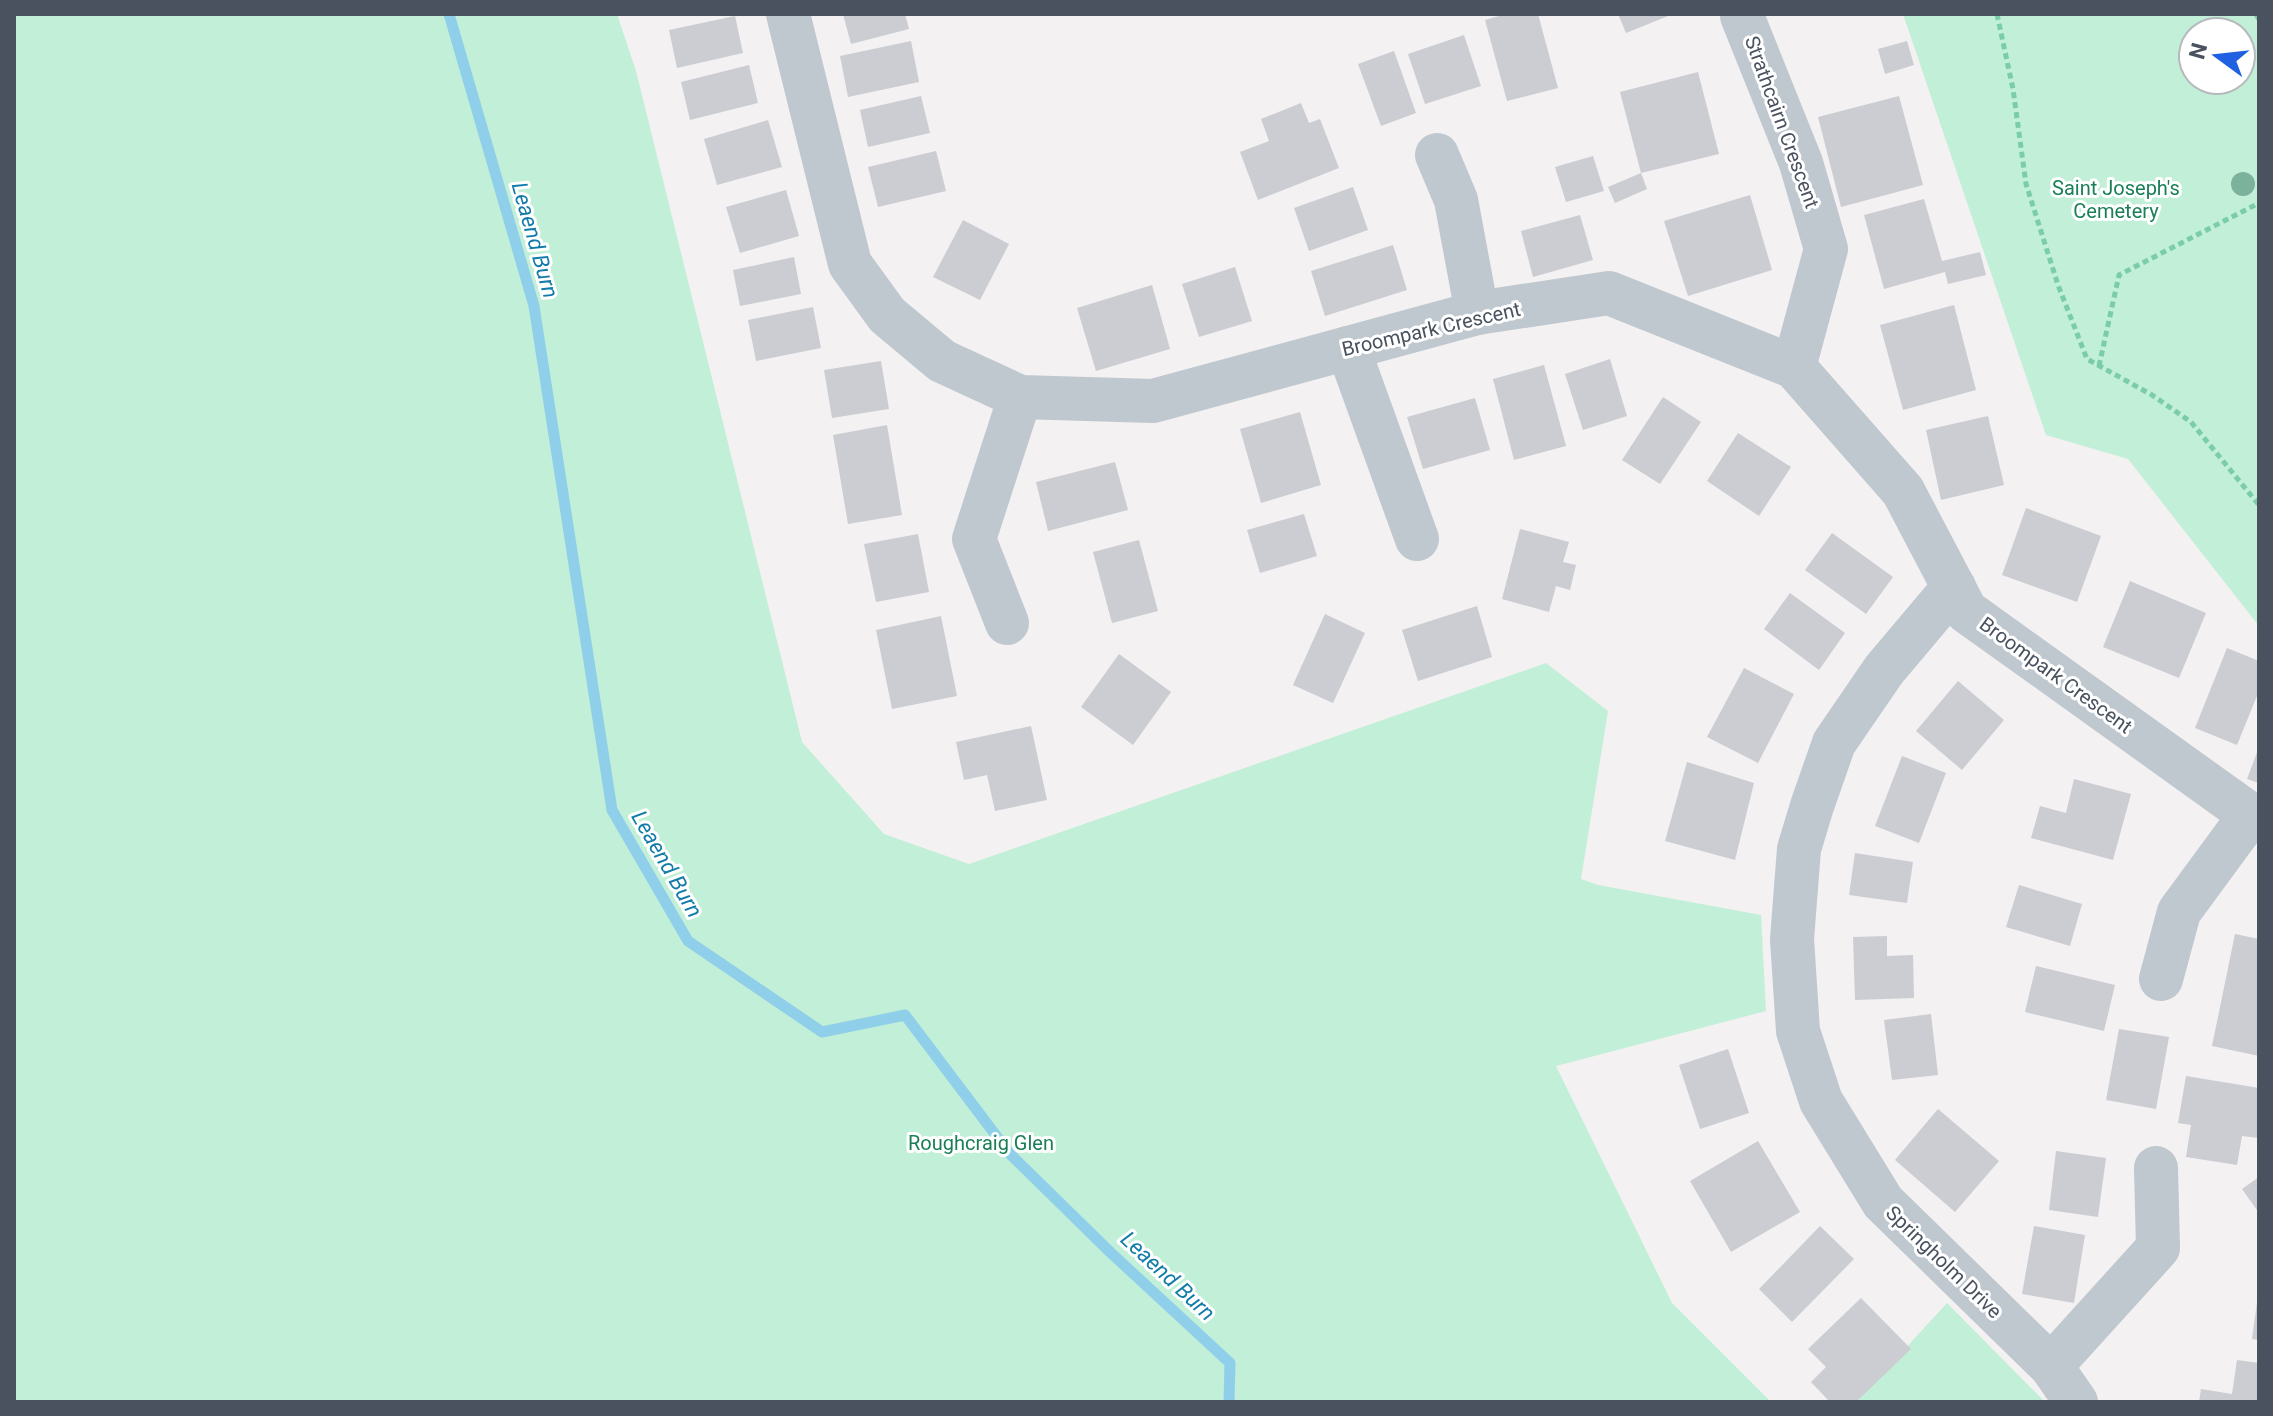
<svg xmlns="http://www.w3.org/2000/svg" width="2273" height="1416" font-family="Roboto,sans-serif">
  <rect width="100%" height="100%" fill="#f3f1f1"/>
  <g fill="#c2efd7" fill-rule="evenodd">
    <path d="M14,14H617L636,71L802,742L884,834L969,864L1546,663L1608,711L1581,879L1598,885L1761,915L1766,1011L1556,1066L1672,1303L1771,1402H14Z"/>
    <path d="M1903,14H2259V626L2128,459L2046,435ZM2193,32H2241V80H2193Z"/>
    <path d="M1947,1303L2045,1402H1856Z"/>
  </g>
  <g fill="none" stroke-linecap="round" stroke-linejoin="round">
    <path stroke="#90cfea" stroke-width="11" d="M449,14L534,306L612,810L688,941L822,1032L905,1015L1010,1154L1110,1252L1230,1363L1229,1402"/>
  </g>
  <g fill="#cbcdd3">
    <path d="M843,14H905L909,29L851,44Z"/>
    <path d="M1506,14H1538L1558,88L1507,101L1485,20Z"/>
    <path d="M1618,14H1673L1626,33Z"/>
    <path d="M735,16L743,53L677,68L669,30Z"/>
    <path d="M1464,35L1481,86L1425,104L1408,54Z"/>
    <path d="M911,41L919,82L848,97L840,56Z"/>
    <path d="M1907,41L1914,65L1885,74L1878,49Z"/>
    <path d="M1394,51L1416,113L1381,126L1358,64Z"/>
    <path d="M749,65L758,103L690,120L681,82Z"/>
    <path d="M1698,72L1719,154L1641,173L1620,92Z"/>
    <path d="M921,96L930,133L868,147L860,110Z"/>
    <path d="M1899,96L1923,185L1841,207L1818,117Z"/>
    <path d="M1301,103L1309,123L1320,119L1339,168L1258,200L1240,152L1269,141L1261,119Z"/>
    <path d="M768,120L782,167L717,185L704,139Z"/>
    <path d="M936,151L946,191L878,207L868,167Z"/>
    <path d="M1593,156L1604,191L1566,202L1555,167Z"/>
    <path d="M1641,173L1647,189L1615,203L1608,187Z"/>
    <path d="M1353,187L1368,230L1309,251L1294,208Z"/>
    <path d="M786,190L799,236L740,253L726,207Z"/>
    <path d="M1750,195L1772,270L1688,296L1664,221Z"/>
    <path d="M1924,199L1942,261L1980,252L1986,275L1948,284L1945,272L1884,289L1864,215Z"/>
    <path d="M1580,215L1593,260L1533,277L1521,231Z"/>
    <path d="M963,220L1009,244L980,300L933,277Z"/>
    <path d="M1393,245L1407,290L1325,316L1311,271Z"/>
    <path d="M794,257L801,294L740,306L733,270Z"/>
    <path d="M1235,267L1252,321L1199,337L1182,284Z"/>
    <path d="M1152,285L1170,349L1096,371L1077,308Z"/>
    <path d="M1954,305L1976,390L1903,410L1880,325Z"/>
    <path d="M813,307L821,348L756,361L748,320Z"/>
    <path d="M1610,359L1627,416L1583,430L1565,374Z"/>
    <path d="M881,361L889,409L832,418L824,370Z"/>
    <path d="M1544,365L1566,446L1514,460L1493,379Z"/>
    <path d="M1663,397L1701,422L1660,484L1622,460Z"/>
    <path d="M1475,398L1490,450L1423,469L1407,417Z"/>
    <path d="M1300,412L1321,485L1261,503L1240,429Z"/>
    <path d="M1988,416L2004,485L1941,500L1926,430Z"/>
    <path d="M887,425L902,515L848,524L833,435Z"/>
    <path d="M1738,433L1791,467L1759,516L1707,481Z"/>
    <path d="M1115,462L1128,510L1048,531L1036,482Z"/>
    <path d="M2026,508L2101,536L2077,602L2002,575Z"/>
    <path d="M1304,514L1317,556L1260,573L1247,530Z"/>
    <path d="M1520,529L1569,542L1563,562L1576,565L1570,590L1556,586L1549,612L1502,599Z"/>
    <path d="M1832,533L1893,577L1866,614L1805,570Z"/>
    <path d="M918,534L929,592L876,602L864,544Z"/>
    <path d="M1139,540L1158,611L1112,623L1093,552Z"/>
    <path d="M2130,581L2206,613L2179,678L2103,647Z"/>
    <path d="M1790,593L1845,633L1819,670L1764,629Z"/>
    <path d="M1477,606L1492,657L1418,681L1402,630Z"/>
    <path d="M1325,614L1365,633L1333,703L1293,685Z"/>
    <path d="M941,616L957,696L892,709L876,630Z"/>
    <path d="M2227,648L2259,661V691L2237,745L2195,728Z"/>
    <path d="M1119,654L1171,692L1133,745L1081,707Z"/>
    <path d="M1744,668L1794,694L1758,763L1707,737Z"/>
    <path d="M1958,681L2004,720L1962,770L1916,731Z"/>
    <path d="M1031,726L1047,800L995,811L987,775L964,780L956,742Z"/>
    <path d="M2259,747V783L2247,779Z"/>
    <path d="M1902,756L1946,773L1919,843L1875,826Z"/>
    <path d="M1687,762L1754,783L1735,860L1665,841Z"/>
    <path d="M2074,779L2131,794L2113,860L2031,838L2040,806L2066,813Z"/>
    <path d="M1855,853L1913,862L1907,903L1849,895Z"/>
    <path d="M2019,885L2082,904L2070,946L2006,927Z"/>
    <path d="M2235,934L2259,939V1056L2212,1046Z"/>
    <path d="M1887,936V956L1913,955L1914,998L1855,1000L1853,937Z"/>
    <path d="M2036,966L2115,985L2104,1031L2025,1012Z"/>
    <path d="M1931,1014L1938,1075L1892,1080L1884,1020Z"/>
    <path d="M2119,1029L2169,1037L2156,1109L2106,1100Z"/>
    <path d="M1728,1049L1749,1113L1700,1129L1679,1065Z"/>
    <path d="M2186,1076L2259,1088V1138L2242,1136L2237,1165L2186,1157L2191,1125L2178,1123Z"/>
    <path d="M1938,1109L1999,1161L1955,1212L1895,1160Z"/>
    <path d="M1758,1141L1800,1212L1731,1252L1690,1181Z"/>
    <path d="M2056,1151L2106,1158L2098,1217L2049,1210Z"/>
    <path d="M2259,1177V1213L2242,1189Z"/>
    <path d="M1820,1226L1854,1259L1792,1322L1759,1289Z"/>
    <path d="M2034,1226L2085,1235L2074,1303L2022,1294Z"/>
    <path d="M1861,1298L1911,1349L1856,1402H1830L1811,1382L1826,1367L1808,1349Z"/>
    <path d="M2257,1302H2259V1340L2252,1339Z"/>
    <path d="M2237,1360L2259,1363V1402H2199L2201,1389L2232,1394Z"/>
  </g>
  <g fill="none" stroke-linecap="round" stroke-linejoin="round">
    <g stroke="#7accab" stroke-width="5" stroke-dasharray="6 4" stroke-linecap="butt">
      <path d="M1997,14L2013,89L2026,184L2058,285L2087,359L2152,395L2191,422L2259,505"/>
      <path d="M2256,14L2259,20"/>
      <path d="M2099,366L2119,275L2259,203"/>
    </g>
    <g stroke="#bfc7cf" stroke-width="44">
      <path d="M788,14L850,264L887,315L942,361L1020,397L1153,401L1477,313L1609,293L1794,367L1903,491L1966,611L2259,821"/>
      <path d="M1742,16L1801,163L1826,249L1794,367"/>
      <path d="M1437,155L1456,200L1477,313"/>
      <path d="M1348,348L1417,539"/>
      <path d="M1954,587L1884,670L1834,743L1812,806L1799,849L1792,939L1798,1031L1821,1101L1883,1202L2051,1366L2076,1402"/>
      <path d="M1007,623L974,539L1020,397"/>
      <path d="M2161,979L2179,912L2251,814"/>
      <path d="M2051,1366L2158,1248L2156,1168"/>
    </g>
  </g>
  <circle fill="#7cb29c" cx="2243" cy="184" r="12"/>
  <g text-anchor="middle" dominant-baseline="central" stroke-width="6" stroke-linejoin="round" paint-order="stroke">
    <g font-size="20" fill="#49525e" stroke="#fff">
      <text transform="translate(1782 122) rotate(70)">Strathcairn Crescent</text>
      <text transform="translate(1431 329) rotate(-13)">Broompark Crescent</text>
      <text transform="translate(2056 675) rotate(36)">Broompark Crescent</text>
      <text transform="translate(1944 1262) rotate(44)">Springholm Drive</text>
    </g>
    <g font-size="20" fill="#1a7f56" stroke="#fff">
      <text x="2116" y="188">Saint Joseph's<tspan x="2116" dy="23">Cemetery</tspan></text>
      <text x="981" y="1143">Roughcraig Glen</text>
    </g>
    <g font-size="22" font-style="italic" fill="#117baa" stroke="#fff">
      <text transform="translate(535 240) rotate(74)">Leaend Burn</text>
      <text transform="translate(667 864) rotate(60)">Leaend Burn</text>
      <text transform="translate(1168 1276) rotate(43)">Leaend Burn</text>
    </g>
  </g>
  <rect width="2273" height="1416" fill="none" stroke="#49525e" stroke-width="32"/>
  <g transform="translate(2217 56) rotate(285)"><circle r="38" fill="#ffffff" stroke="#b6babf" stroke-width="2"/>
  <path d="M0-6L14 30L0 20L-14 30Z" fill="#1f61e0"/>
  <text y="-12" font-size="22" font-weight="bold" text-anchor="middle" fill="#49525e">N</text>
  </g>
</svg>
